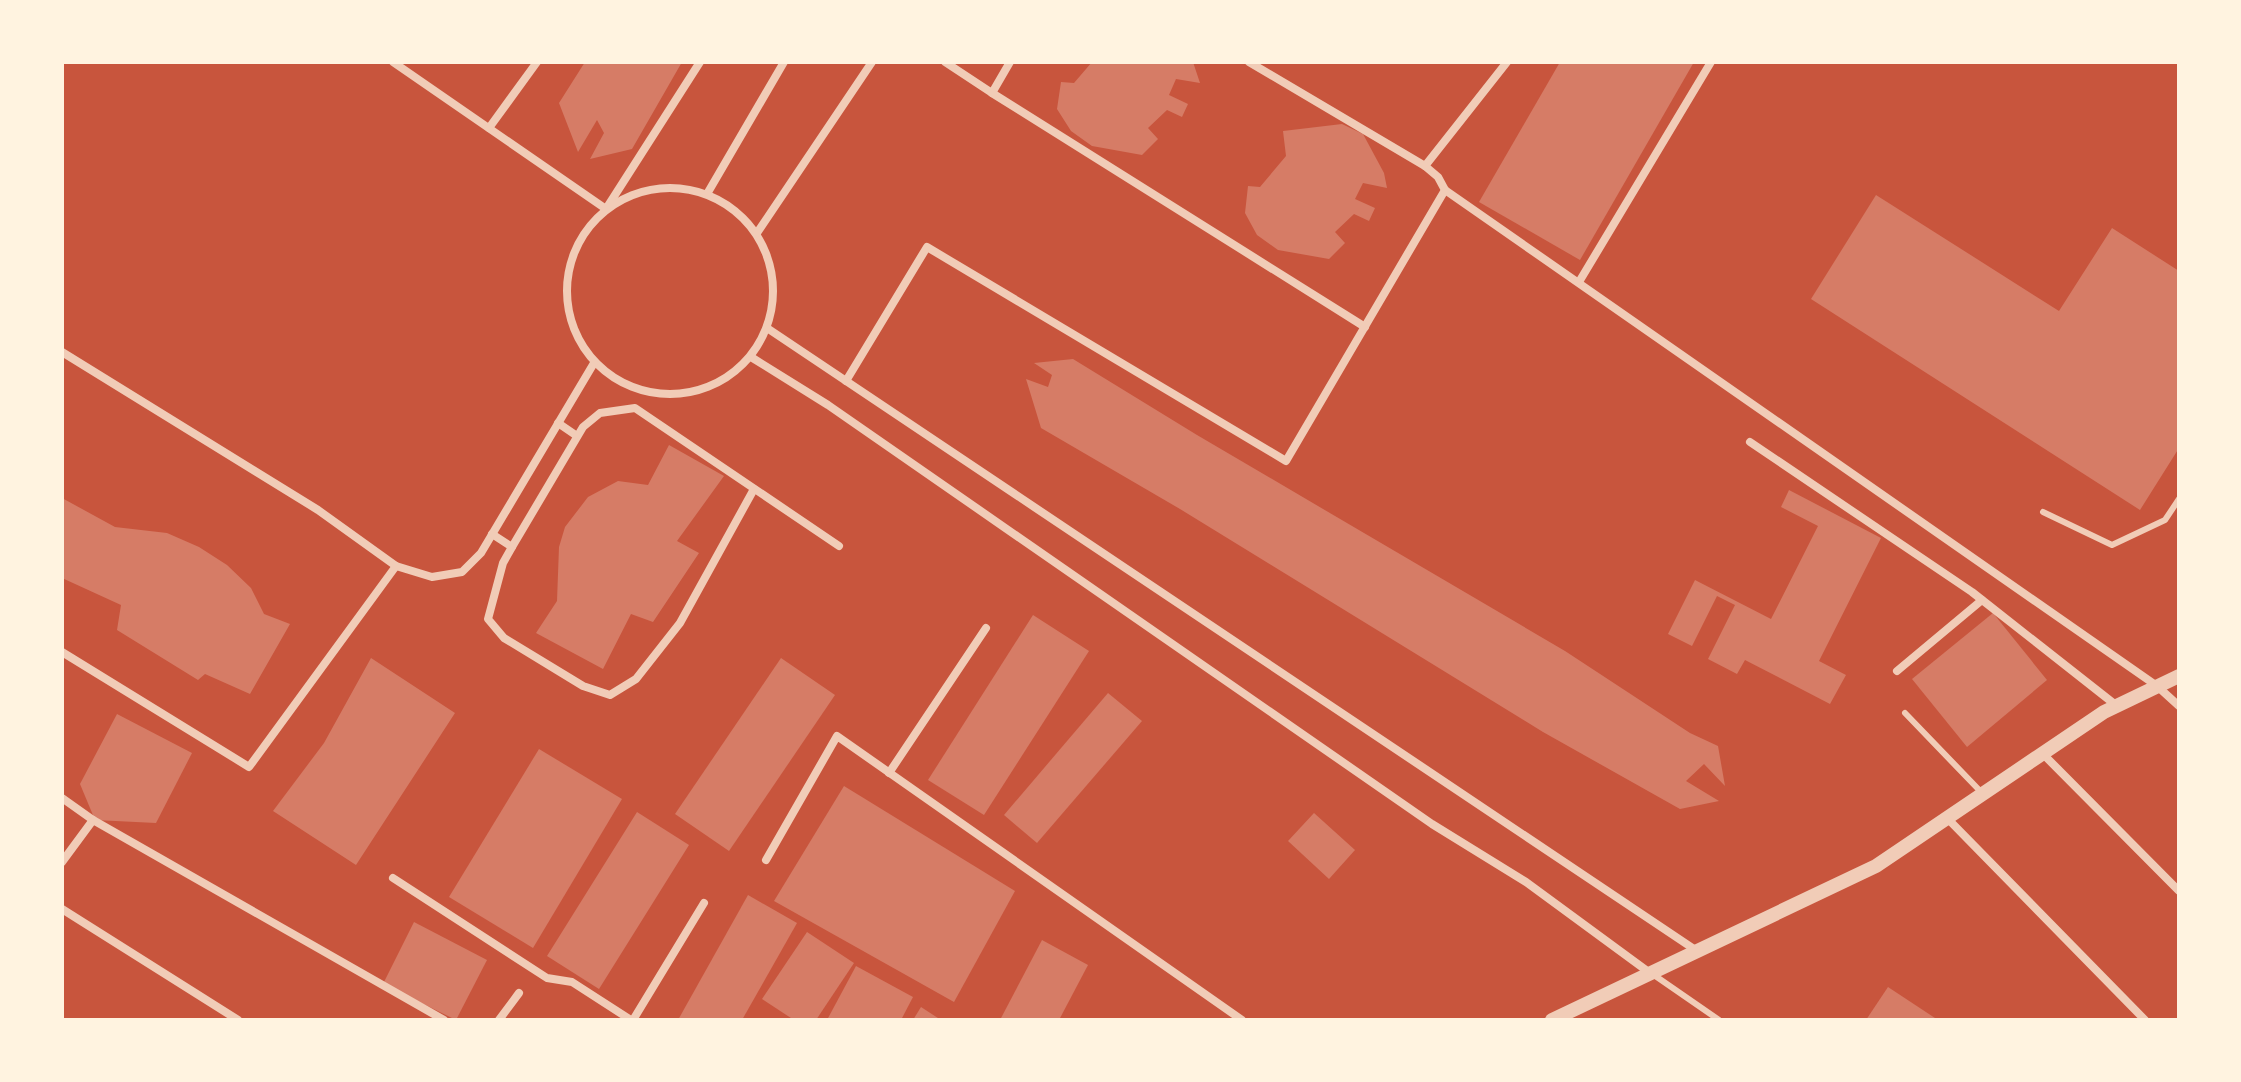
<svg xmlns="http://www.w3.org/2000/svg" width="2241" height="1082" font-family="Commissioner,sans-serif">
  <rect width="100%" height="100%" fill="#c8553d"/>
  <g fill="#d67c66">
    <path d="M585,62H682L632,149L590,159L604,133L597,120L578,152L559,103Z"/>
    <path d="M1092,62H1193L1200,83L1176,79L1169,95L1188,104L1182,117L1167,110L1148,128L1158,139L1142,155L1092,146L1071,131L1057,109L1061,82L1074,83Z"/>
    <path d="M1560,62H1694L1580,260L1479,202Z"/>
    <path d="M1342,124L1363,134L1384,173L1387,188L1363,183L1355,199L1375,208L1369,221L1354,214L1335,232L1345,243L1329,259L1278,250L1257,235L1245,213L1248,186L1260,187L1286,156L1283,131Z"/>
    <path d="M1876,195L2059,311L2112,228L2179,271V448L2140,510L1811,299Z"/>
    <path d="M1073,359L1197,435L1565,651L1690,733L1718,746L1725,786L1704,764L1686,781L1719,801L1680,809L1543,732L1180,509L1041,428L1026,379L1048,387L1052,375L1034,363Z"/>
    <path d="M669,445L724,476L677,541L699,553L653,622L631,614L603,669L536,633L557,601L559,547L565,527L588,497L618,481L648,485Z"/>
    <path d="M1789,490L1881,538L1819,661L1846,675L1830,704L1745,660L1737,674L1708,659L1735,605L1717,596L1692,646L1668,634L1695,580L1771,619L1818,526L1781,507Z"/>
    <path d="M62,498L115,527L167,533L199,547L227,565L251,588L264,614L290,624L250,694L205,674L198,680L117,630L121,605L62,578Z"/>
    <path d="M1993,613L2047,680L1967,747L1912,679Z"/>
    <path d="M1033,615L1089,651L984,815L928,780Z"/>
    <path d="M371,658L455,713L356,865L273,811L324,743Z"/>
    <path d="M781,658L835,695L729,851L675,814Z"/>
    <path d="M1108,693L1142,721L1037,843L1004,815Z"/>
    <path d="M117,714L192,753L156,823L95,820L80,784Z"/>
    <path d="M539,749L622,799L533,948L449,897Z"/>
    <path d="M844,786L1015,891L954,1002L774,901Z"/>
    <path d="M637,812L689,845L599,989L547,956Z"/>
    <path d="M1314,813L1355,850L1329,879L1288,841Z"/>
    <path d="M748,895L797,923L742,1020H678Z"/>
    <path d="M414,922L487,960L456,1020L383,984Z"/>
    <path d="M807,932L854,963L816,1020H794L762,999Z"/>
    <path d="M1042,940L1088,965L1059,1020H1000Z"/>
    <path d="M856,966L913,997L901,1020H827Z"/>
    <path d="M1888,987L1938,1020H1866Z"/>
    <path d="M921,1007L941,1020H913Z"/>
  </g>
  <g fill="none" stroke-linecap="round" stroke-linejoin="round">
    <g stroke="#f1ccb7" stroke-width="6">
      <path d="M2043,512L2112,545L2165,520L2179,499"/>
      <path d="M1905,713L1983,794"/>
      <path d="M1651,973L1719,1020"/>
    </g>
    <g stroke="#f1ccb7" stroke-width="8">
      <path d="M393,62L606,209L700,62"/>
      <path d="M945,62L992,93L1010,62"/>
      <path d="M992,93L1365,327"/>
      <path d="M489,128L537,62"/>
      <path d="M1425,166L1507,62"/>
      <circle cx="670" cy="291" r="103"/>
      <path d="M1445,190L2157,686L2179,706"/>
      <path d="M707,194L784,62"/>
      <path d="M757,233L872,62"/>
      <path d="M1579,282L1711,62"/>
      <path d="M767,328L1697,951"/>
      <path d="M62,352L318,510L396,566L432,577L462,572L481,553L594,363"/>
      <path d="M751,357L828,405L1432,824L1526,882L1650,973"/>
      <path d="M846,381L927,247L1286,461L1445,190L1438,177L1425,166L1249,62"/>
      <path d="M558,423L577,436"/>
      <path d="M1750,442L1972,592L2117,706"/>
      <path d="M492,534L512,547L503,563L488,619L504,638L583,686L610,695L636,679L680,623L754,489"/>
      <path d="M512,547L583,427L600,413L635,408L839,546"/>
      <path d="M62,652L249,767L396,566"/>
      <path d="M1897,671L1982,600"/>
      <path d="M2042,753L2179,891"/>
      <path d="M889,773L986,628"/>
      <path d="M62,798L93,820L444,1020"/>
      <path d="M1947,818L2145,1020"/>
      <path d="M766,860L837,736L1242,1020"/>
      <path d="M62,862L93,820"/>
      <path d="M393,878L547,978L572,982L631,1020"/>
      <path d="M62,909L238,1020"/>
      <path d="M499,1020L519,993"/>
      <path d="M633,1020L704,903"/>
    </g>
    <path stroke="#f1ccb7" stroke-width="14" d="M1552,1020L1876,866L2104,712L2179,676"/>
  </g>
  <rect width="2241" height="1082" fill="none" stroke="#fff3e0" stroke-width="128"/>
</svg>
